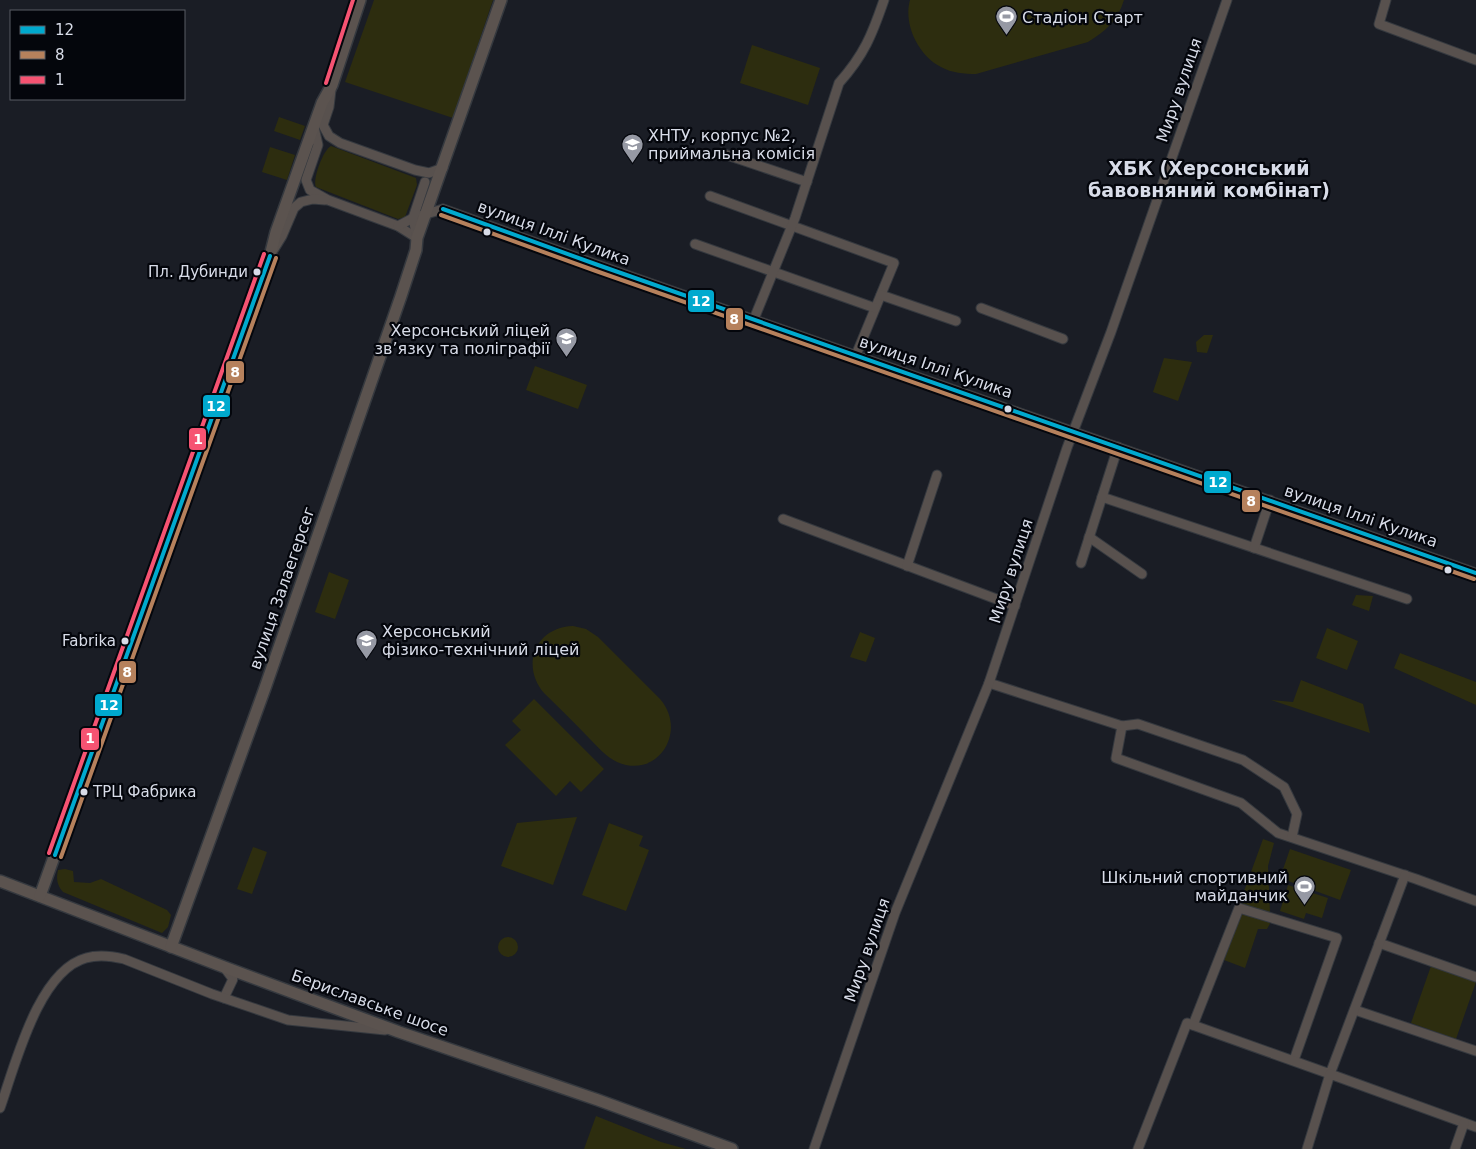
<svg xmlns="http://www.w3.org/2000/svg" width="1476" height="1149" font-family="'DejaVu Sans',sans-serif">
  <rect width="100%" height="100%" fill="#1a1d25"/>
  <g fill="#2d2d0f">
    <path d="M374,0H493L453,118L345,82Z"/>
    <path d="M910,0H1124C1118,20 1106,31 1088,42L976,74C964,74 952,73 941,67C919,56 903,25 910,0Z"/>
    <path d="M752,45L820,68L808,105L740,83Z"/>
    <path d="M279,117L305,126L300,140L274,131Z"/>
    <path d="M331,146L416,178L417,185L405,217L398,219L316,187C312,180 323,150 331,146Z"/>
    <path d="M270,147L295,155L287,180L262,172Z"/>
    <path d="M1204,335H1213L1207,353L1197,352L1196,342Z"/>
    <path d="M1164,358L1192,362L1178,401L1153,392Z"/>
    <path d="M535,366L587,385L578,409L526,390Z"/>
    <path d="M329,572L349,580L335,619L315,612Z"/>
    <path d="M1356,595L1373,596L1369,611L1352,605Z"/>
    <path d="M573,626L586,629L598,637L660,699C688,731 658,780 617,762C606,757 597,746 588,737C574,722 559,708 544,693C520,665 536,627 573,626Z"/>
    <path d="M1327,628L1358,641L1347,670L1316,658Z"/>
    <path d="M860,632L875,638L866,662L850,657Z"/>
    <path d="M1400,653L1476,682V705L1394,668Z"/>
    <path d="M1301,680L1363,704L1370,733L1271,700L1293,702Z"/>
    <path d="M534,699L604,769L581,792L570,781L556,796L505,745L521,730L512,721Z"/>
    <path d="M577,817L553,885L501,866L517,823Z"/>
    <path d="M609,823L643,836L639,846L649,850L626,911L582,895Z"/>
    <path d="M1263,839L1274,843L1268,866L1270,913L1239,905Z"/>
    <path d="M253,847L267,852L252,894L237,889Z"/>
    <path d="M1290,849L1351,870L1340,900L1280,878Z"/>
    <path d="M65,869L73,871L74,882L90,883L101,879L167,910L171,915L168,927L162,933L63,892C57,885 56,879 58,870Z"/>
    <path d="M1288,885L1328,898L1322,918L1306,913L1304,919L1280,911Z"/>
    <path d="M1242,913L1272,920L1267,929H1258L1245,968L1224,960Z"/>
    <circle cx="508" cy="947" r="10"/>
    <path d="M1431,966L1476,982L1456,1039L1411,1023Z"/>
    <path d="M596,1116L661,1142L686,1149H584Z"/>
  </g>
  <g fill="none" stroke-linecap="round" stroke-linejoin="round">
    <defs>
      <g id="minor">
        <path d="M1386,0L1379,24L1476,60"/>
        <path d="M331,90L329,107L323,125L329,136L340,143L415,170L429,173L443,168"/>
        <path d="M314,127L318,145L306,180L310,190L328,200L398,226L417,238"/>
        <path d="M721,153L807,182"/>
        <path d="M710,196L894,263L856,355"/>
        <path d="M443,209L598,265L1476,573"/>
        <path d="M398,226L413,218L443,209"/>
        <path d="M417,238L413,218L425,182"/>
        <path d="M695,244L875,308"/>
        <path d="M274,249L282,236L294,208L301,202L313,199L325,200"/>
        <path d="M881,295L956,321"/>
        <path d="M981,308L1063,339"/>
        <path d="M754,319L795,218L839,83C864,55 872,35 884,0"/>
        <path d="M1102,497L1407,599"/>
        <path d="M783,519L1015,606"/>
        <path d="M1089,537L1142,574"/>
        <path d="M1254,548L1270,500"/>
        <path d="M1081,563L1118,447"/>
        <path d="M907,566L937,475"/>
        <path d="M989,683L1122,726L1116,758L1241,803L1278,833L1416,879L1476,901"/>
        <path d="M1122,726L1138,724L1243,760L1284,787L1297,814L1292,837"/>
        <path d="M1379,943L1476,977"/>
        <path d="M224,998L233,979L224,967"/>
        <path d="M1355,1010L1476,1051"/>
        <path d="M1193,1025L1239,908L1337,938L1294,1060"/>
        <path d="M0,1108C15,1066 38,971 86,958C99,954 112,956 124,959L212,994L288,1020L385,1030"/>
        <path d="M814,1149L895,913L989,683L1067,448L1111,332L1227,0"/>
        <path d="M1138,1149L1187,1023L1330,1074L1405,875"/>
        <path d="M1307,1149L1330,1074L1476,1127"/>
        <path d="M1455,1149L1464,1123"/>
      </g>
      <g id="major">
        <path d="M0,881L224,967L399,1032L598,1100L732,1149"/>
        <path d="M40,896L270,256L276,232L322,103L332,85L360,0"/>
        <path d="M171,947L265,688L401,296L416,250L417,238L501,0"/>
      </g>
    </defs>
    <use href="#minor" stroke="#35393f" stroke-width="11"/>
    <use href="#major" stroke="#35393f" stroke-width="14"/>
    <use href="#minor" stroke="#58514e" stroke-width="9"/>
    <use href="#major" stroke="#5b534f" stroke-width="11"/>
    <defs>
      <g id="bus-1">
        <path d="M443,209L598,265L1476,573"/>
        <path d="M55,855L270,256"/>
      </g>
      <g id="bus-2">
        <path d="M441,215L596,271L1474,579"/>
        <path d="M61,857L276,258"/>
      </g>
      <g id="bus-3">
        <path d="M326,83L353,0"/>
        <path d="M49,853L264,254"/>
      </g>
    </defs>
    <use href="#bus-1" stroke="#04060c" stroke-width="8"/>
    <use href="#bus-2" stroke="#04060c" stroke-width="8"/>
    <use href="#bus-3" stroke="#04060c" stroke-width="8"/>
    <use href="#bus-1" stroke="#00a9ce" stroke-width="4"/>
    <use href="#bus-2" stroke="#b6815c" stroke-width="4"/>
    <use href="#bus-3" stroke="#f65372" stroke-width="4"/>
  </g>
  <defs>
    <symbol id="stadium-pin" viewBox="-11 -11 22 30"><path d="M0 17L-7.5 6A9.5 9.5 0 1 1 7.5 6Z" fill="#9699a4" stroke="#04060c"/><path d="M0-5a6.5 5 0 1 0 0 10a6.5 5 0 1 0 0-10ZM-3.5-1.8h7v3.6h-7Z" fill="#fff"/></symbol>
    <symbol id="university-pin" viewBox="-11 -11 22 30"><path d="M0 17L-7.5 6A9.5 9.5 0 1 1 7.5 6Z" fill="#9699a4" stroke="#04060c"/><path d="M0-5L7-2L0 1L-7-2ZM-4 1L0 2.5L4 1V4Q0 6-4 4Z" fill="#fff"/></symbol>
  </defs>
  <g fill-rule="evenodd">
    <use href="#stadium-pin" x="994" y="4" width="25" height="34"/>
    <use href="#university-pin" x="620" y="132" width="25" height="34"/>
    <use href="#university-pin" x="554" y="326" width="25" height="34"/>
    <use href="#university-pin" x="354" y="628" width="25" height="34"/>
    <use href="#stadium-pin" x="1292" y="874" width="25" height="34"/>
  </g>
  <g fill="#d8dce8" stroke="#04060c" stroke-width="2">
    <circle cx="487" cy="232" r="4.5"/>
    <circle cx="257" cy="272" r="4.5"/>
    <circle cx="1008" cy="409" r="4.5"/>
    <circle cx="1448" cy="570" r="4.5"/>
    <circle cx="125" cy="641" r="4.5"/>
    <circle cx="84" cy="792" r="4.5"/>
  </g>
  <g text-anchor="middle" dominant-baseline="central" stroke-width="4.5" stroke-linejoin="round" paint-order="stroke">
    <g font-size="15" fill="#d8dce8" stroke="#04060c" text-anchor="end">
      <text x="248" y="272">Пл. Дубинди</text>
      <text x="116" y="641">Fabrika</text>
      <text x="93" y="792" text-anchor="start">ТРЦ Фабрика</text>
    </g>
    <g font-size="16" fill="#d8dce8" stroke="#04060c" text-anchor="start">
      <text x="1022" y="17">Стадіон Старт</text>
      <text x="648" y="135">ХНТУ, корпус №2,<tspan x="648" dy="18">приймальна комісія</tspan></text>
      <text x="550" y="330" text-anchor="end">Херсонський ліцей<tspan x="550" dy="18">зв’язку та поліграфії</tspan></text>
      <text x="382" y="631">Херсонський<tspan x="382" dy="18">фізико-технічний ліцей</tspan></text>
      <text x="1288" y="877" text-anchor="end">Шкільний спортивний<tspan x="1288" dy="18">майданчик</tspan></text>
    </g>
    <g font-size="16" fill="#d8dce8" stroke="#04060c">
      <text transform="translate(1179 90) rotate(-71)">Миру вулиця</text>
      <text transform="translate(554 233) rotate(20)">вулиця Іллі Кулика</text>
      <text transform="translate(936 367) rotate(19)">вулиця Іллі Кулика</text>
      <text transform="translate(1361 516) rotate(19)">вулиця Іллі Кулика</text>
      <text transform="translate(1011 571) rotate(-72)">Миру вулиця</text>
      <text transform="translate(282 588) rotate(-71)">вулиця Залаегерсег</text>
      <text transform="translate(867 950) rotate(-71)">Миру вулиця</text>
      <text transform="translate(370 1003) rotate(20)">Бериславське шосе</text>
    </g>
    <g font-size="19" font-weight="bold" fill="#d8dce8" stroke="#04060c">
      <text x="1209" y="168">ХБК (Херсонський<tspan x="1209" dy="22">бавовняний комбінат)</tspan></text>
    </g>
  </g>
  <g stroke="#04060c" stroke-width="2">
    <rect x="687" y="289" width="28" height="24" rx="5" fill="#00a9ce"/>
    <rect x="725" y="307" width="19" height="24" rx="5" fill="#b6815c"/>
    <rect x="225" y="360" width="20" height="24" rx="5" fill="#b6815c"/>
    <rect x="202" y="394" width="29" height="24" rx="5" fill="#00a9ce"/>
    <rect x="188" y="427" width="19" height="24" rx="5" fill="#f65372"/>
    <rect x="1203" y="470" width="29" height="24" rx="5" fill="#00a9ce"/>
    <rect x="1241" y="489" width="20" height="24" rx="5" fill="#b6815c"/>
    <rect x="118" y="660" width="19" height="24" rx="5" fill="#b6815c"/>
    <rect x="94" y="693" width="29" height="24" rx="5" fill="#00a9ce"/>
    <rect x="80" y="727" width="20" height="24" rx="5" fill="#f65372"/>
  </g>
  <g font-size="14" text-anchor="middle" font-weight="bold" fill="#fff">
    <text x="701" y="306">12</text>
    <text x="734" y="324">8</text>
    <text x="235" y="377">8</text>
    <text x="216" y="411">12</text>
    <text x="198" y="444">1</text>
    <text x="1218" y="487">12</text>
    <text x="1251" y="506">8</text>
    <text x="127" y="677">8</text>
    <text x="109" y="710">12</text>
    <text x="90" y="743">1</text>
  </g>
  <rect x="10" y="10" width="175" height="90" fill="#04060c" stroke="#595c64"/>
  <rect x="20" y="26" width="25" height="8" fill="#00a9ce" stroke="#595c64"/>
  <text x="55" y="35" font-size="15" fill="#d8dce8">12</text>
  <rect x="20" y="51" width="25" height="8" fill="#b6815c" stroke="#595c64"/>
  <text x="55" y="60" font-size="15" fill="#d8dce8">8</text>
  <rect x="20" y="76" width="25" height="8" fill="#f65372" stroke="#595c64"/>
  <text x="55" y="85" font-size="15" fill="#d8dce8">1</text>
</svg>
